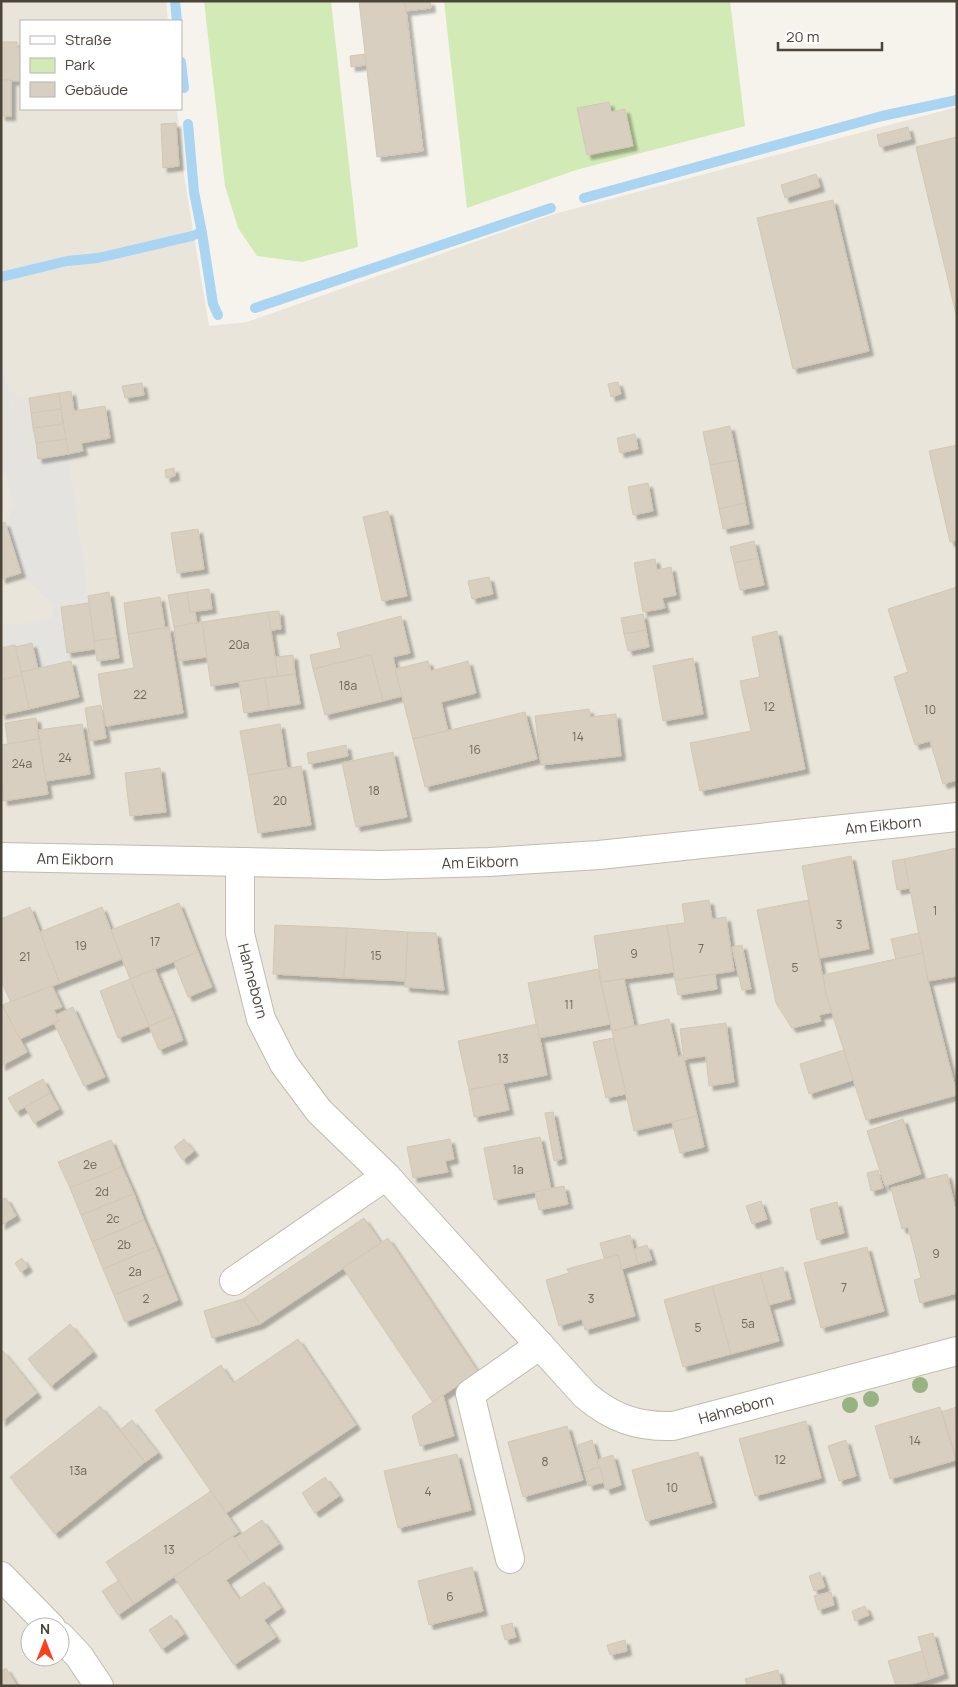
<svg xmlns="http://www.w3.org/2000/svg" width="958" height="1687" font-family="Manrope,sans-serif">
  <defs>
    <filter id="shadow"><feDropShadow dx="4.5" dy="4.5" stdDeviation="1" flood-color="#0004"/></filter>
  </defs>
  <rect width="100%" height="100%" fill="#f6f3ec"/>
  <path fill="#eae5da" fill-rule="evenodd" d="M1,1H166L168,21H21V109H177L183,169L209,326L247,322L554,214L957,107V1686H1ZM30,1627H60V1657H30Z"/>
  <path fill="#e6e2dd" d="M10,390L19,398H29L59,393L68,454L38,459L29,462Z"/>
  <g fill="#d2eab5">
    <path d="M204,1H331L358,247L302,262L257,256L238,228L225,186Z"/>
    <path d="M444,1H730L745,126L576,170L467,208Z"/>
  </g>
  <path fill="#e5e3e0" d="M1,363L29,462L68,454L86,580L89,603L61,607L67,653L71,661L38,669L14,645L1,648V623L22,624L53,619L52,604L21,573L5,522L14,506L5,473L1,474Z"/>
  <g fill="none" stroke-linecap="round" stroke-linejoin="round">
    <g stroke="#a9d4f2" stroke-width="10">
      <path d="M175,1L177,21"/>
      <path d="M181,62L184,88"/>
      <path d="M188,124L194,192L202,233"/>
      <path d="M584,198L882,116L957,100"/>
      <path d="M197,234L202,233L213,304L218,315"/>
      <path d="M1,277L67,261L98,258L192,236"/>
      <path d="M255,308L551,208"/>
    </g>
  </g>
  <g fill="#d8cfc1" stroke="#d3c7b4" filter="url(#shadow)">
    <path d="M359,1H405L423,151L377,157Z"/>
    <path d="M405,1H430L431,8L406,11Z"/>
    <path d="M1,42H17V48H21V81L1,80Z"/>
    <path d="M365,54L366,65L351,67L350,56Z"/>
    <rect x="1" y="80" width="10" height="36"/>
    <path d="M609,102L611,112L625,109L633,146L587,155L577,108Z"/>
    <path d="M176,123L179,166L163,168L161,124Z"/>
    <path d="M908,127L911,139L880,147L877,135Z"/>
    <path d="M957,137V318L916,147Z"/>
    <path d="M816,174L820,187L785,198L781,185Z"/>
    <path d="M833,200L869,351L793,369L757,218Z"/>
    <path d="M618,382L621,394L611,397L608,384Z"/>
    <path d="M142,383L144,395L125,398L122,386Z"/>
    <path d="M71,391L74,411L105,406L110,438L81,443L83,451L68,454L59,393Z"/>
    <path d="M59,393L61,409L31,413L29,398Z"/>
    <path d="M61,409L63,424L33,428L31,413Z"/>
    <path d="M63,424L66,439L36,443L33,428Z"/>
    <path d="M730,426L737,460L710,465L703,432Z"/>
    <path d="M635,434L638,449L620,453L617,438Z"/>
    <path d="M66,439L68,454L38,459L36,443Z"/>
    <path d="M957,445V540L950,542L929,451Z"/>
    <path d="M737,460L745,503L719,509L710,465Z"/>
    <path d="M174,468L175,476L166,478L165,470Z"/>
    <path d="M648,483L653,511L633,515L628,487Z"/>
    <path d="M745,503L749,524L723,529L719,509Z"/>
    <path d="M388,511L407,596L382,601L363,517Z"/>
    <path d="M5,522L21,573L1,579V524Z"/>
    <path d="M198,529L204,569L177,573L171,533Z"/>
    <path d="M754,541L758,558L734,563L730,547Z"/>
    <path d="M758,558L764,585L740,590L734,563Z"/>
    <path d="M655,559L657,570L671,567L676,595L662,598L665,608L643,612L634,563Z"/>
    <path d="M489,577L493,594L472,599L468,581Z"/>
    <path d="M957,587V780L943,784L930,741L915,745L894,677L908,672L888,609Z"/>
    <path d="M209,589L212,609L190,612L187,592Z"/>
    <path d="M109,592L116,638L94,641L88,596Z"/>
    <path d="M187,592L190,612H195L197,623L174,627L168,595Z"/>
    <path d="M160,597L165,629L128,634L124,603Z"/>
    <path d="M89,603L95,649L67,653L61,607Z"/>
    <path d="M279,611L281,629L271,630L268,612Z"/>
    <path d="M268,612L278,676L211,686L202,622Z"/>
    <path d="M643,614L646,630L624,634L621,618Z"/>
    <path d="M401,616L410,653L393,657L402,696L383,701L371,655L313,669L310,655L341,648L337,633Z"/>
    <path d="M202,622L207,657L179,661L174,627Z"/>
    <path d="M169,627L183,713L106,726L98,674L134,668L128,634Z"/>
    <path d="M646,630L649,647L628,651L624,634Z"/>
    <path d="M777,631L805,769L700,791L690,743L751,731L740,681L760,677L752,637Z"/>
    <path d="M116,638L119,658L97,661L94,641Z"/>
    <path d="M32,643L38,669L21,672L15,647Z"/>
    <path d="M15,645L22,675L1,680V648Z"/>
    <path d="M293,655L295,674L278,676L275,657Z"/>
    <path d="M371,655L383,701L325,715L313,669Z"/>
    <path d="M693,658L703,714L663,721L653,666Z"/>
    <path d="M71,661L79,697L29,709L21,672Z"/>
    <path d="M428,661L431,671L468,661L476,693L441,702L448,731L413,739L395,669Z"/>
    <path d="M295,674L300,704L269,709L265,678Z"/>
    <path d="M22,675L29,709L1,715V680Z"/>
    <path d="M265,678L269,709L244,713L239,682Z"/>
    <path d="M101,705L106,738L90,741L85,708Z"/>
    <path d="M589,709L590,717L616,714L621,756L541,765L535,716Z"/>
    <path d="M525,712L537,759L425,787L413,739Z"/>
    <path d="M36,718L39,739L8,744L5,723Z"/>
    <path d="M82,724L90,774L46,781L38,730Z"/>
    <path d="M280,724L287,768L248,775L240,731Z"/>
    <path d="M39,739L48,794L3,801L1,745Z"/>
    <path d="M346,745L348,756L309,764L307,753Z"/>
    <path d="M393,752L407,817L356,827L342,763Z"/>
    <path d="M301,766L311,825L258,833L248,775Z"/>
    <path d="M160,768L166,812L130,816L125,773Z"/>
    <path d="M956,848L957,976L928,981L904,859Z"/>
    <path d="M851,856L869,949L820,958L802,866Z"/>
    <path d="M904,859L910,888L897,890L892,861Z"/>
    <path d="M709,900L712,919L726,917L734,971L675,980L667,925L685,923L682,904Z"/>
    <path d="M808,900L826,994L832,1012L819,1015L821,1021L792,1028L776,1003L757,910Z"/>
    <path d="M179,903L198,952L130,979L111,930Z"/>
    <path d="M30,907L60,983L11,1003L1,980V919Z"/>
    <path d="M102,907L122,959L60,983L40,932Z"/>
    <path d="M275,925L347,928L344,978L273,974Z"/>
    <path d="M667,925L674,972L601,982L594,936Z"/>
    <path d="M347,928L408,932L405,981L344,978Z"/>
    <path d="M408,932L436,933L444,990L405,987Z"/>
    <path d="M919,933L923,953L896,960L891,939Z"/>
    <path d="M742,945L751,989L742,990L732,947Z"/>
    <path d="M198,952L212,987L188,997L174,962Z"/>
    <path d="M923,953L928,981L957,1095L866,1120L826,994L823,975Z"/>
    <path d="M155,969L174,1016L149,1026L130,979Z"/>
    <path d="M598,969L610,1024L539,1038L528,983Z"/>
    <path d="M715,974L717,989L678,995L675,980Z"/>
    <path d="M130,979L149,1026L118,1038L100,991Z"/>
    <path d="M624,979L634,1026L612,1031L601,982Z"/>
    <path d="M52,986L62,1007L54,1010L59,1021L20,1039L2,1005Z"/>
    <path d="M2,1005L27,1052L1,1066V1006Z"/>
    <path d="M73,1007L105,1077L84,1086L54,1023L59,1021L56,1015Z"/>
    <path d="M174,1016L183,1040L159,1050L149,1026Z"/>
    <path d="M669,1019L678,1057L683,1055L697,1116L634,1131L612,1031Z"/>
    <path d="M726,1023L734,1082L709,1086L706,1056L684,1059L680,1029Z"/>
    <path d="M537,1024L547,1075L469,1090L458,1041Z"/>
    <path d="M613,1038L626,1094L606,1098L593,1042Z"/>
    <path d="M844,1050L853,1080L809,1094L800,1064Z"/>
    <path d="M43,1079L50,1093L16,1112L8,1098Z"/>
    <path d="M503,1083L509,1110L474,1117L469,1090Z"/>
    <path d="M50,1093L59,1109L34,1123L25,1107Z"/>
    <path d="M553,1112L562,1159L554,1161L545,1113Z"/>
    <path d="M697,1116L704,1147L680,1153L672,1122Z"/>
    <path d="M903,1119L921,1174L885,1186L867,1131Z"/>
    <path d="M540,1137L551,1189L494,1200L484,1148Z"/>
    <path d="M184,1139L194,1151L183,1160L174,1147Z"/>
    <path d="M450,1139L454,1159L445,1161L448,1172L413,1178L407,1147Z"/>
    <path d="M111,1140L122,1167L70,1188L58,1162Z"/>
    <path d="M122,1167L134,1194L81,1215L70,1188Z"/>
    <path d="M878,1170L883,1188L871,1191L867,1173Z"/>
    <path d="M947,1174L955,1207H957V1293L920,1303L914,1280L921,1278L908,1227L902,1229L891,1188Z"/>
    <path d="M564,1186L568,1204L539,1210L535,1192Z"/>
    <path d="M134,1194L144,1220L92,1242L81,1215Z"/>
    <path d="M6,1198L16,1216L1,1225V1200Z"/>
    <path d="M761,1201L767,1219L752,1224L746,1206Z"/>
    <path d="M837,1202L844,1233L817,1240L810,1209Z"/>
    <path d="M364,1218L381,1243L260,1324L243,1299Z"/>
    <path d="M144,1220L156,1247L103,1269L92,1242Z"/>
    <path d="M630,1235L638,1264L622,1269L618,1255L604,1258L600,1243Z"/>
    <path d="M388,1238L478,1372L433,1402L343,1268Z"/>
    <path d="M647,1245L652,1260L638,1264L634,1249Z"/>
    <path d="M156,1247L167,1274L114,1295L103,1269Z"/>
    <path d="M867,1247L884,1311L821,1328L804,1263Z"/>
    <path d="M618,1255L635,1316L585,1330L582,1319L559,1326L546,1280L569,1273L567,1269Z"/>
    <path d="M22,1258L28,1267L21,1272L15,1263Z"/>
    <path d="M783,1267L791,1299L769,1305L760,1273Z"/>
    <path d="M760,1273L779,1341L731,1354L712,1286Z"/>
    <path d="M167,1274L178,1300L125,1322L114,1295Z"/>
    <path d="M712,1286L731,1354L683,1367L664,1300Z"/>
    <path d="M243,1299L260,1324L212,1338L204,1311Z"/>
    <path d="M70,1324L93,1352L51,1386L28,1359Z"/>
    <path d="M298,1339L356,1425L226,1513L155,1410L221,1365L233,1383Z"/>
    <path d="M3,1351L37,1393L1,1422V1352Z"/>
    <path d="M443,1395L454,1436L420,1446L412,1416Z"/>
    <path d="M100,1406L145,1462L55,1534L10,1477Z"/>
    <path d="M940,1407L956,1460L890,1479L875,1426Z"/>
    <path d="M956,1407L957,1454L955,1455L942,1412Z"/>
    <path d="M132,1420L158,1453L145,1462L120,1430Z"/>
    <path d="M806,1421L821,1478L755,1496L739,1439Z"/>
    <path d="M567,1426L583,1480L523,1497L508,1442Z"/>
    <path d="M592,1440L600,1467L585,1472L578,1445Z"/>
    <path d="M846,1440L856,1476L839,1481L828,1446Z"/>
    <path d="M698,1452L712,1503L646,1521L632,1470Z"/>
    <path d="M457,1454L471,1510L398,1528L384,1471Z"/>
    <path d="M613,1455L621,1485L606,1490L597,1460Z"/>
    <path d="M600,1467L604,1482L589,1486L585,1472Z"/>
    <path d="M325,1477L339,1496L315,1513L302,1493Z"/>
    <path d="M211,1491L239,1532L134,1604L106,1562Z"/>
    <path d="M262,1520L279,1544L251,1563L234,1539Z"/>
    <path d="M233,1536L251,1563L226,1580L239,1599L264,1582L281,1608L264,1620L276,1637L234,1665L174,1577Z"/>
    <path d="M472,1567L483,1611L429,1625L418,1581Z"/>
    <path d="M820,1572L825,1587L814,1591L809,1576Z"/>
    <path d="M118,1581L134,1604L118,1615L102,1591Z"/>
    <path d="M831,1592L834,1605L818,1610L814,1596Z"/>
    <path d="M865,1606L869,1615L855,1621L852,1611Z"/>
    <path d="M171,1615L184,1634L162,1649L149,1630Z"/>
    <path d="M512,1623L516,1637L505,1640L501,1626Z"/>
    <path d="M933,1633L944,1674L930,1679L918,1637Z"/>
    <path d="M625,1640L627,1651L610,1655L607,1645Z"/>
    <path d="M922,1651L930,1679L904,1686H896L888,1661Z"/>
    <path d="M6,1668L17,1686H1V1671Z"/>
    <path d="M778,1670L782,1686H747L745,1679Z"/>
  </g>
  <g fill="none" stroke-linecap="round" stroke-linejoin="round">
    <defs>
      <g id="minor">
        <path d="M1,857L381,865L489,862L599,855L957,817"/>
        <path d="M240,862V934L261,1019L284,1064L319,1111L386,1176L585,1395C612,1418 637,1427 673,1426L957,1351"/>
        <path d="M234,1281L386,1176"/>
        <path d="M510,1559L470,1394L540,1345"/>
        <path d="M1,1576L51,1627"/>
        <path d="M60,1636L79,1656L99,1686"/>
      </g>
    </defs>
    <use href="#minor" stroke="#c2bbae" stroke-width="30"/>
    <use href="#minor" stroke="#fff" stroke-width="28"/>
  </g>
  <g fill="#97b381">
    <circle cx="920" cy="1385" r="8"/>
    <circle cx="871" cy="1399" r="8"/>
    <circle cx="850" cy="1405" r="8"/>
  </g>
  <g text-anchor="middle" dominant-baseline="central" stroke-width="4" stroke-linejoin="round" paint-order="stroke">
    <g font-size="12" fill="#6e675b">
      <text x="239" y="644">20a</text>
      <text x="348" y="685">18a</text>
      <text x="140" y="694">22</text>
      <text x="769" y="706">12</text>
      <text x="930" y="709">10</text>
      <text x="578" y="736">14</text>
      <text x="475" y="749">16</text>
      <text x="65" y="757">24</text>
      <text x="22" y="763">24a</text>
      <text x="374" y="790">18</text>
      <text x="280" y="800">20</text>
      <text x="935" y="910">1</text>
      <text x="839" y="924">3</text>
      <text x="155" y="941">17</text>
      <text x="81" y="945">19</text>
      <text x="701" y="948">7</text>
      <text x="634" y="953">9</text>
      <text x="376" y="955">15</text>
      <text x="25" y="956">21</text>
      <text x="795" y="967">5</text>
      <text x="569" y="1004">11</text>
      <text x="503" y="1058">13</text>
      <text x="90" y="1164">2e</text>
      <text x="518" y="1169">1a</text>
      <text x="102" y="1191">2d</text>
      <text x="113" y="1218">2c</text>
      <text x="124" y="1244">2b</text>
      <text x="936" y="1253">9</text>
      <text x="135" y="1271">2a</text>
      <text x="844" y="1287">7</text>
      <text x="146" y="1298">2</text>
      <text x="591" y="1298">3</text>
      <text x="748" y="1323">5a</text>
      <text x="698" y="1327">5</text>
      <text x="915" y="1440">14</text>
      <text x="780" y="1459">12</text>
      <text x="545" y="1461">8</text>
      <text x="78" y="1470">13a</text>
      <text x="672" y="1487">10</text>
      <text x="428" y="1491">4</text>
      <text x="169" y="1549">13</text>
      <text x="450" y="1596">6</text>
    </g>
    <g font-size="15" fill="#4b4439" stroke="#fff">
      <text transform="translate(883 825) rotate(-6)">Am Eikborn</text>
      <text transform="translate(75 859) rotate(1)">Am Eikborn</text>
      <text transform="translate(480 862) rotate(-2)">Am Eikborn</text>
      <text transform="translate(253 981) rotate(75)">Hahneborn</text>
      <text transform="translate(736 1409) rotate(-15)">Hahneborn</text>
    </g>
  </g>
  <rect width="958" height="1687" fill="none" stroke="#4b4439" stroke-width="5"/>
  <rect x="20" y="20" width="162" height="90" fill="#ffffff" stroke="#b7b4b0"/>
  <rect x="30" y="36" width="25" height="8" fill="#ffffff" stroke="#b7b4b0"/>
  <text x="65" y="45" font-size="15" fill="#4b4439">Straße</text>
  <rect x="30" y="58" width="25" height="15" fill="#d2eab5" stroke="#b7b4b0"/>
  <text x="65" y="70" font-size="15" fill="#4b4439">Park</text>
  <rect x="30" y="82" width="25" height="15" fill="#d8cfc1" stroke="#b7b4b0"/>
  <text x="65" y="95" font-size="15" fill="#4b4439">Gebäude</text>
  <g transform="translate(45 1642)"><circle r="24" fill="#ffffff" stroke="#b7b4b0"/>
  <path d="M0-4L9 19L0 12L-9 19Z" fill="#fc3f1d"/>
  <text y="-8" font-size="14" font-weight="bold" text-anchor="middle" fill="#4b4439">N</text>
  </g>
  <path d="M778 42v8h104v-8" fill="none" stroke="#4b4439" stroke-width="2.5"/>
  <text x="786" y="42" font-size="15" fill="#4b4439" stroke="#ffffff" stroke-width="4" paint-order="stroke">20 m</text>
</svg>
